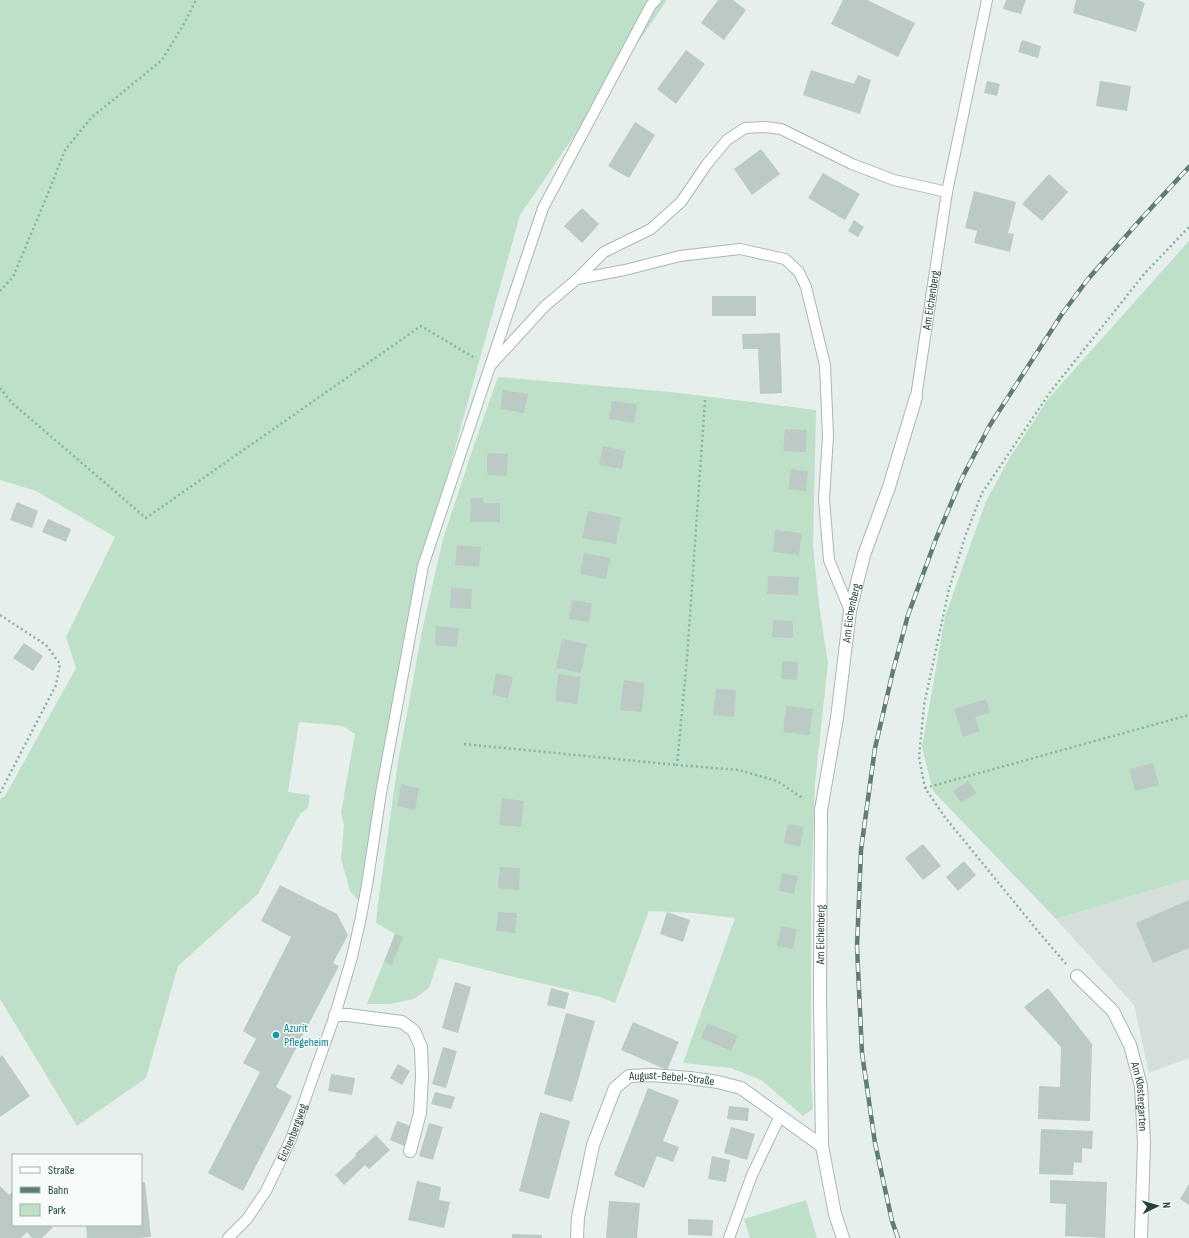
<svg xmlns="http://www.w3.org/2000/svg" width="1189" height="1238" font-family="'Sofia Sans Condensed',sans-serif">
  <rect width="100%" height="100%" fill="#e6efeb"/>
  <path fill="#d4dfda" d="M1189,879V1058L1149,1073L1134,1005L1056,919Z"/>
  <g fill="#bfe0c8">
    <path d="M0,0H667L520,215L422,566L374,804L359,901L350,891L341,859L344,825L341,813L355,734L343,726L299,722L288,792L310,795L308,808L300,814L258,894L178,966L146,1078L77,1126L0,999V799L5,796L76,668L66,637L115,537L36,491L0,480Z"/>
    <path d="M1189,241V879L1056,919L933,791L922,747L945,617L986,501L1009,459L1048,399Z"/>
    <path d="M498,377L670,392L816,410L813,546L819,605L828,663L815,784L811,897V1080L813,1109L803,1116L761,1080L731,1068L683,1063L735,918L693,913L649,911L615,1003L600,997L506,975L439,958L429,988L414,999L390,1004H367L395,934L376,923L378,903L398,762L423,626L443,539L474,445Z"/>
    <path d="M806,1200L817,1238H750L744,1219Z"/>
  </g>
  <g fill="#bbcac4">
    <path d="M718,0H733L746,10L724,40L701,23Z"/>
    <path d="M843,0H867L915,23L898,57L831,24Z"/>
    <path d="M1006,0H1026L1021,14L1003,9Z"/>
    <path d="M1076,0H1138L1145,3L1136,32L1073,13Z"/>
    <path d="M1022,40L1041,46L1038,58L1018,52Z"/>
    <path d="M686,50L705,64L676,104L657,89Z"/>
    <path d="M811,70L854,84L858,75L871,80L860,114L803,95Z"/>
    <path d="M987,81L1000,84L997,96L984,93Z"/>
    <path d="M1100,81L1131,86L1127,111L1096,106Z"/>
    <path d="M635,122L655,135L629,178L608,166Z"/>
    <path d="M761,149L780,174L752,195L734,169Z"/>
    <path d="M823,173L860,194L845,220L808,198Z"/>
    <path d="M1049,174L1068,192L1042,221L1022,204Z"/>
    <path d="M974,191L1016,202L1008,233L1014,234L1010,252L974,243L977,231L965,228Z"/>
    <path d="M582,208L599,224L582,243L564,226Z"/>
    <path d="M854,220L864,227L858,237L848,231Z"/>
    <rect x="712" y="296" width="44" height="20"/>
    <path d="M780,333L782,393L760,394L758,349H743L742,334Z"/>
    <path d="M503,390L528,394L524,413L500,409Z"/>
    <path d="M612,401L637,404L634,423L609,419Z"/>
    <path d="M785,429L807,430L806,452L783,451Z"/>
    <path d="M603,446L625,451L622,469L599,465Z"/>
    <path d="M487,453L508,454L507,476L487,475Z"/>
    <path d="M791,469L808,471L806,491L788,489Z"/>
    <path d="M471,498H483V503H500V522H470Z"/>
    <path d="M17,502L38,511L32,528L10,520Z"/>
    <path d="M588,511L621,517L616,544L582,538Z"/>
    <path d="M48,519L71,529L66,542L42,532Z"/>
    <path d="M775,530L802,533L799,555L773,552Z"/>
    <path d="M457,545L481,547L479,567L455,565Z"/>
    <path d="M584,553L610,558L606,579L580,574Z"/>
    <path d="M768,576L799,577L798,595L767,594Z"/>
    <path d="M451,588L472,589L471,609L450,608Z"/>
    <path d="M572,600L592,603L589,622L569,619Z"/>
    <path d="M773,620L793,621V638L772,637Z"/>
    <path d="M436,626L459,628L457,647L435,645Z"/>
    <path d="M562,639L587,644L581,673L556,668Z"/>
    <path d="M24,643L43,656L33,671L13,658Z"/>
    <path d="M782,661L798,662L797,680L781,679Z"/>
    <path d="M496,673L513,677L508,698L492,695Z"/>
    <path d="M558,674L581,677L577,704L555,701Z"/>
    <path d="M624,680L645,683L642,712L620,710Z"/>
    <path d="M716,689L736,690L734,717L713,715Z"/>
    <path d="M986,699L990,713L975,717L980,731L963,737L954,709Z"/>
    <path d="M786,706L813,709L810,735L783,732Z"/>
    <path d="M1153,763L1159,785L1135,791L1129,769Z"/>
    <path d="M968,781L976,793L961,803L953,791Z"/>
    <path d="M401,784L419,788L415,810L397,806Z"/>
    <path d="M502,798L524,801L521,827L499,825Z"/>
    <path d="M788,824L804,827L800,847L784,843Z"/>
    <path d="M923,844L941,866L923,880L905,858Z"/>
    <path d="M964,861L976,875L958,891L946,877Z"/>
    <path d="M500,867L520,868L519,890L498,888Z"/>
    <path d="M782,873L798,876L794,894L779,891Z"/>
    <path d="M280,885L337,914L348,935L333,963L339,966L276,1087L292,1096L243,1191L208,1173L260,1072L243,1063L256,1039L243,1031L291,937L261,921Z"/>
    <path d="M1189,900V948L1153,963L1136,923Z"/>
    <path d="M498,912L517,913L515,933L496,931Z"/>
    <path d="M667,912L690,920L683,942L660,934Z"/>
    <path d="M781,926L797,929L793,949L777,946Z"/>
    <path d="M395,934L403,937L392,965L384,962Z"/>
    <path d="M455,982L471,987L458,1033L442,1028Z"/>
    <path d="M551,988L569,993L565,1009L547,1005Z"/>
    <path d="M1048,988L1092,1044L1090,1121L1038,1119L1039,1086L1060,1087L1061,1047L1024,1007Z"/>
    <path d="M566,1013L595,1021L572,1102L544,1094Z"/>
    <path d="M633,1022L679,1042L667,1070L621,1050Z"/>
    <path d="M707,1023L738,1036L731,1051L701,1038Z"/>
    <path d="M443,1047L457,1051L446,1088L432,1084Z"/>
    <path d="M2,1055L30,1096L0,1117V1057Z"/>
    <path d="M398,1064L410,1071L402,1085L390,1078Z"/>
    <path d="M331,1074L355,1078L352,1095L328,1091Z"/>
    <path d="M648,1088L679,1100L663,1141L679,1147L673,1162L657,1156L644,1188L614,1175Z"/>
    <path d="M435,1092L455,1097L451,1109L431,1104Z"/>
    <path d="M729,1106L749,1108L748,1121L727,1119Z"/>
    <path d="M540,1112L570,1121L549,1199L519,1191Z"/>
    <path d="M397,1121L411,1126L404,1146L390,1140Z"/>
    <path d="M429,1123L443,1127L433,1160L419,1156Z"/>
    <path d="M731,1127L755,1134L747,1160L724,1153Z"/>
    <path d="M1041,1129L1093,1131L1092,1149L1082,1148V1163L1074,1162L1073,1175L1039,1174Z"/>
    <path d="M376,1135L390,1150L369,1169L365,1165L344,1185L335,1175L357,1155L355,1154Z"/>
    <path d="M712,1156L730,1160L726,1182L708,1179Z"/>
    <path d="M1050,1180L1107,1182L1105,1238L1065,1236L1066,1204L1050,1203Z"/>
    <path d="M417,1181L441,1187L439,1200L450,1202L444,1228L408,1220Z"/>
    <path d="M141,1182H145L151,1237L138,1238H87L86,1225H141Z"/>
    <path d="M1189,1184V1205L1180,1199Z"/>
    <path d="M0,1186L9,1195L13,1191V1225H50L53,1227L42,1238H32L27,1232L21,1238H0Z"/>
    <path d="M609,1201L640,1203L637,1238H606Z"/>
    <path d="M688,1219L713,1220L712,1236L688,1235Z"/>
    <path d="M512,1234L542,1235V1238H512Z"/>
  </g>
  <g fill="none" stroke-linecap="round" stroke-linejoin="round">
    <defs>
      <g id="service">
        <path d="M577,279L625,270L680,256L740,249L785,259L799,272L806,287L825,365L828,436L824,499L829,560L850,611"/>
        <path d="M492,364L545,306L577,279L604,252L651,229L681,202L707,164L727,140L745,128L765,127L781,129L852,164L894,180L947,192"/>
        <path id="s1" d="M916,397L947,192L987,0"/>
        <path id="s2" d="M228,1238L247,1219L266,1191L291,1139L335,1015L352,957L361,917L367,885L381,793L423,566L543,208L651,5L656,0"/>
        <path d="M729,1238L752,1175L780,1116"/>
      </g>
      <g id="minor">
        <path id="s3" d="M1077,976L1113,1011L1130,1045L1141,1086L1144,1143L1141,1238"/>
        <path d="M335,1015H348L402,1022L414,1031L421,1047L422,1076L420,1113L410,1151"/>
        <path id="s4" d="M577,1238L578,1217L593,1145L615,1088L629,1076L651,1075L690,1078L718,1082L741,1088L822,1146"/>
        <path id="s5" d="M843,1238L835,1214L822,1146L820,995L821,810L837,718L850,611L864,555L889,487L916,397"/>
      </g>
    </defs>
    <use href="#service" stroke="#a8b8b2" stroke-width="12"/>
    <use href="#minor" stroke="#a8b8b2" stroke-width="14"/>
    <g stroke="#86b3a5" stroke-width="2.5" stroke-dasharray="2 3" stroke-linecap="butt">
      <path d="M0,291L13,277L47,196L65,150L91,118L162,60L185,22L196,0"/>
      <path d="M0,388L12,403L146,518L421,326L475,358"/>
      <path d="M705,400L687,658L677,765L739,770L777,781L804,799"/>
      <path d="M0,615L46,645L60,664L56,685L0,793"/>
      <path d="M464,744L677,765"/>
      <path d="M925,788L1189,715"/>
      <path d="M1066,964L1037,930L944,816L925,788L919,757L924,705L949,589L966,534L982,493L1051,391L1145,273L1189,227"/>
    </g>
    <use href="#service" stroke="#fff" stroke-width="10"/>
    <use href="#minor" stroke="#fff" stroke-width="12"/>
    <defs>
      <path id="rail" d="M898,1238L892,1221L875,1143L862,1053L857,947L861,850L875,748L893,671L908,615L936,539L961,480L990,425L1062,314L1088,279L1141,219L1189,167"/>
    </defs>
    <use href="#rail" stroke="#5f7d75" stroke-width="4.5"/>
    <use href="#rail" stroke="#f7fbf9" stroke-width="3" stroke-dasharray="9" stroke-linecap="butt"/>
  </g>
  <circle fill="#0f9aa8" stroke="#f7fbf9" stroke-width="1.5" cx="276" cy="1035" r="4"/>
  <g text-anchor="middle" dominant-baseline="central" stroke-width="3" stroke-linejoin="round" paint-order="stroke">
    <g font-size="12" fill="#24423a" stroke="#f7fbf9">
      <text stroke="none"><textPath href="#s1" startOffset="98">Am Eichenberg</textPath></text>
      <text stroke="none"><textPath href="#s5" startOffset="630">Am Eichenberg</textPath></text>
      <text stroke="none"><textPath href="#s5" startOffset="306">Am Eichenberg</textPath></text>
      <text stroke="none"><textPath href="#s4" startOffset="217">August-Bebel-Straße</textPath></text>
      <text stroke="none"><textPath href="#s3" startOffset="141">Am Klostergarten</textPath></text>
      <text stroke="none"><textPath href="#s2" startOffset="125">Eichenbergweg</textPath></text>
    </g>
    <g font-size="12" fill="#0d838f" stroke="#f7fbf9" text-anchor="start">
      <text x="284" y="1028">Azurit<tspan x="284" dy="14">Pflegeheim</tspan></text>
    </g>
  </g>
  <rect x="12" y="1154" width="130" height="72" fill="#f7fbf9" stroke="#a3b1ad"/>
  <rect x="20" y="1167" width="20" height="6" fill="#ffffff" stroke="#a3b1ad"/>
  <text x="48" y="1174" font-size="12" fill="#24423a">Straße</text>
  <rect x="20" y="1187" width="20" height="6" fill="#5f7d75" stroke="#a3b1ad"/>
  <text x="48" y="1194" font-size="12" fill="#24423a">Bahn</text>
  <rect x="20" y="1204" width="20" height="12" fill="#bfe0c8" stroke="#a3b1ad"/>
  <text x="48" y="1214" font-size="12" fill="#24423a">Park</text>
  <g transform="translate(1157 1206) rotate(85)" stroke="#f7fbf9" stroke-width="3" paint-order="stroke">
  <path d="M0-3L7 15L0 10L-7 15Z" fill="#24423a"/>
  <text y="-6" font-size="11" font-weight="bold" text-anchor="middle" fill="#24423a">N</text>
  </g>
</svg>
